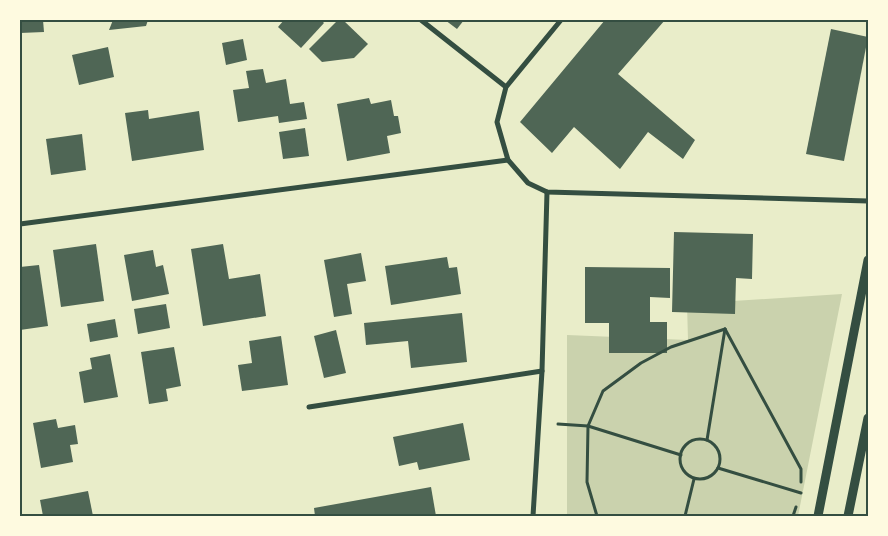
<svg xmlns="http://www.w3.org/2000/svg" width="888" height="536" font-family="'Fira Sans',sans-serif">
  <rect width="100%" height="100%" fill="#e9edc9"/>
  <path fill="#cad2ad" d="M842,294L798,516H567V335L688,340L687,304Z"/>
  <g fill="#4f6655">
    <path d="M20,20H43L44,32L20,33Z"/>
    <path d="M113,20H148L146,26L109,30Z"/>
    <path d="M284,20H321L324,23L301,48L278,27Z"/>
    <path d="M338,20H343L368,44L354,58L322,62L309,49Z"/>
    <path d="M445,20H464L457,29Z"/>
    <path d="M605,20H665L618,74L695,140L683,159L648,132L620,169L574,127L552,153L520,122Z"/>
    <path d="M831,29L868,37L844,161L806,154Z"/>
    <path d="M243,39L247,60L226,65L222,43Z"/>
    <path d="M108,47L114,77L79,85L72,55Z"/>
    <path d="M263,69L266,83L286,79L290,104L304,102L307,119L279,123L278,116L238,122L233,90L249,88L246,71Z"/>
    <path d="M369,98L371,104L391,100L394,116H398L401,133L387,136L390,153L347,161L337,104Z"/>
    <path d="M148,110L149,119L199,111L204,150L132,161L125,113Z"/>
    <path d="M305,128L309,156L283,159L279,132Z"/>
    <path d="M82,134L86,170L51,175L46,139Z"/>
    <path d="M674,232L753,234L752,279L736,278L735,314L672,312Z"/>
    <path d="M96,244L104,301L61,307L53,250Z"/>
    <path d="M223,244L229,279L260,274L266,316L203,326L191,249Z"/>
    <path d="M153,250L156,267L163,265L169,294L132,301L124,255Z"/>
    <path d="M361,253L366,281L347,284L352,314L334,317L324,260Z"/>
    <path d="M447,257L449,268L457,267L461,294L391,305L385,266Z"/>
    <path d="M39,265L48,326L20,330V267Z"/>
    <path d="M585,267L670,268V298L650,297V322H667V353H609V323H585Z"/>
    <path d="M166,304L170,328L138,334L134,309Z"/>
    <path d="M462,313L467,362L411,368L408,341L366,345L364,323Z"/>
    <path d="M115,319L118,337L90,342L87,324Z"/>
    <path d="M336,330L346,373L324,378L314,336Z"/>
    <path d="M281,336L288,385L242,391L238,365L252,363L249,341Z"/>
    <path d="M174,347L181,386L166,389L168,401L149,404L141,352Z"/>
    <path d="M110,354L118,397L84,403L79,372L92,369L90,358Z"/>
    <path d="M56,419L58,428L75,425L78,444L70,445L73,462L41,468L33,423Z"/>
    <path d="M463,423L470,460L419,470L417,462L399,466L393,437Z"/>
    <path d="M431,487L436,516H315L314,508Z"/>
    <path d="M88,491L93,516H43L40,500Z"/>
  </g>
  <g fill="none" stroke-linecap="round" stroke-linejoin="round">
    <g stroke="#344e41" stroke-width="3">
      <path d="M725,329L801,469V482"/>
      <path d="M558,424L588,426L681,455"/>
      <circle cx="700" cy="459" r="20"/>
      <path d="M707,440L725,329"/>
      <path d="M718,468L801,493"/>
      <path d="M597,516L587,482L588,426L603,391L641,363L671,347L725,329"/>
      <path d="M685,516L694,479"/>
      <path d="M793,516L796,507"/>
    </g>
    <g stroke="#344e41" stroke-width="5">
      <path d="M421,20L506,87"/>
      <path d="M561,20L506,87L497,122L508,160L528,183L547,192L868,201"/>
      <path d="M20,224L508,160"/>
      <path d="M309,407L542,371"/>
      <path d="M533,516L542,371L547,192"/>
    </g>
    <g stroke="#344e41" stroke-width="9">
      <path d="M818,516L868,260"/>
      <path d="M848,516L868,418"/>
    </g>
  </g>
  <rect width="888" height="536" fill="none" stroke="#fefae0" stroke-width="42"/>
  <rect x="21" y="21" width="846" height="494" fill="none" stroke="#344e41" stroke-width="2"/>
</svg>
